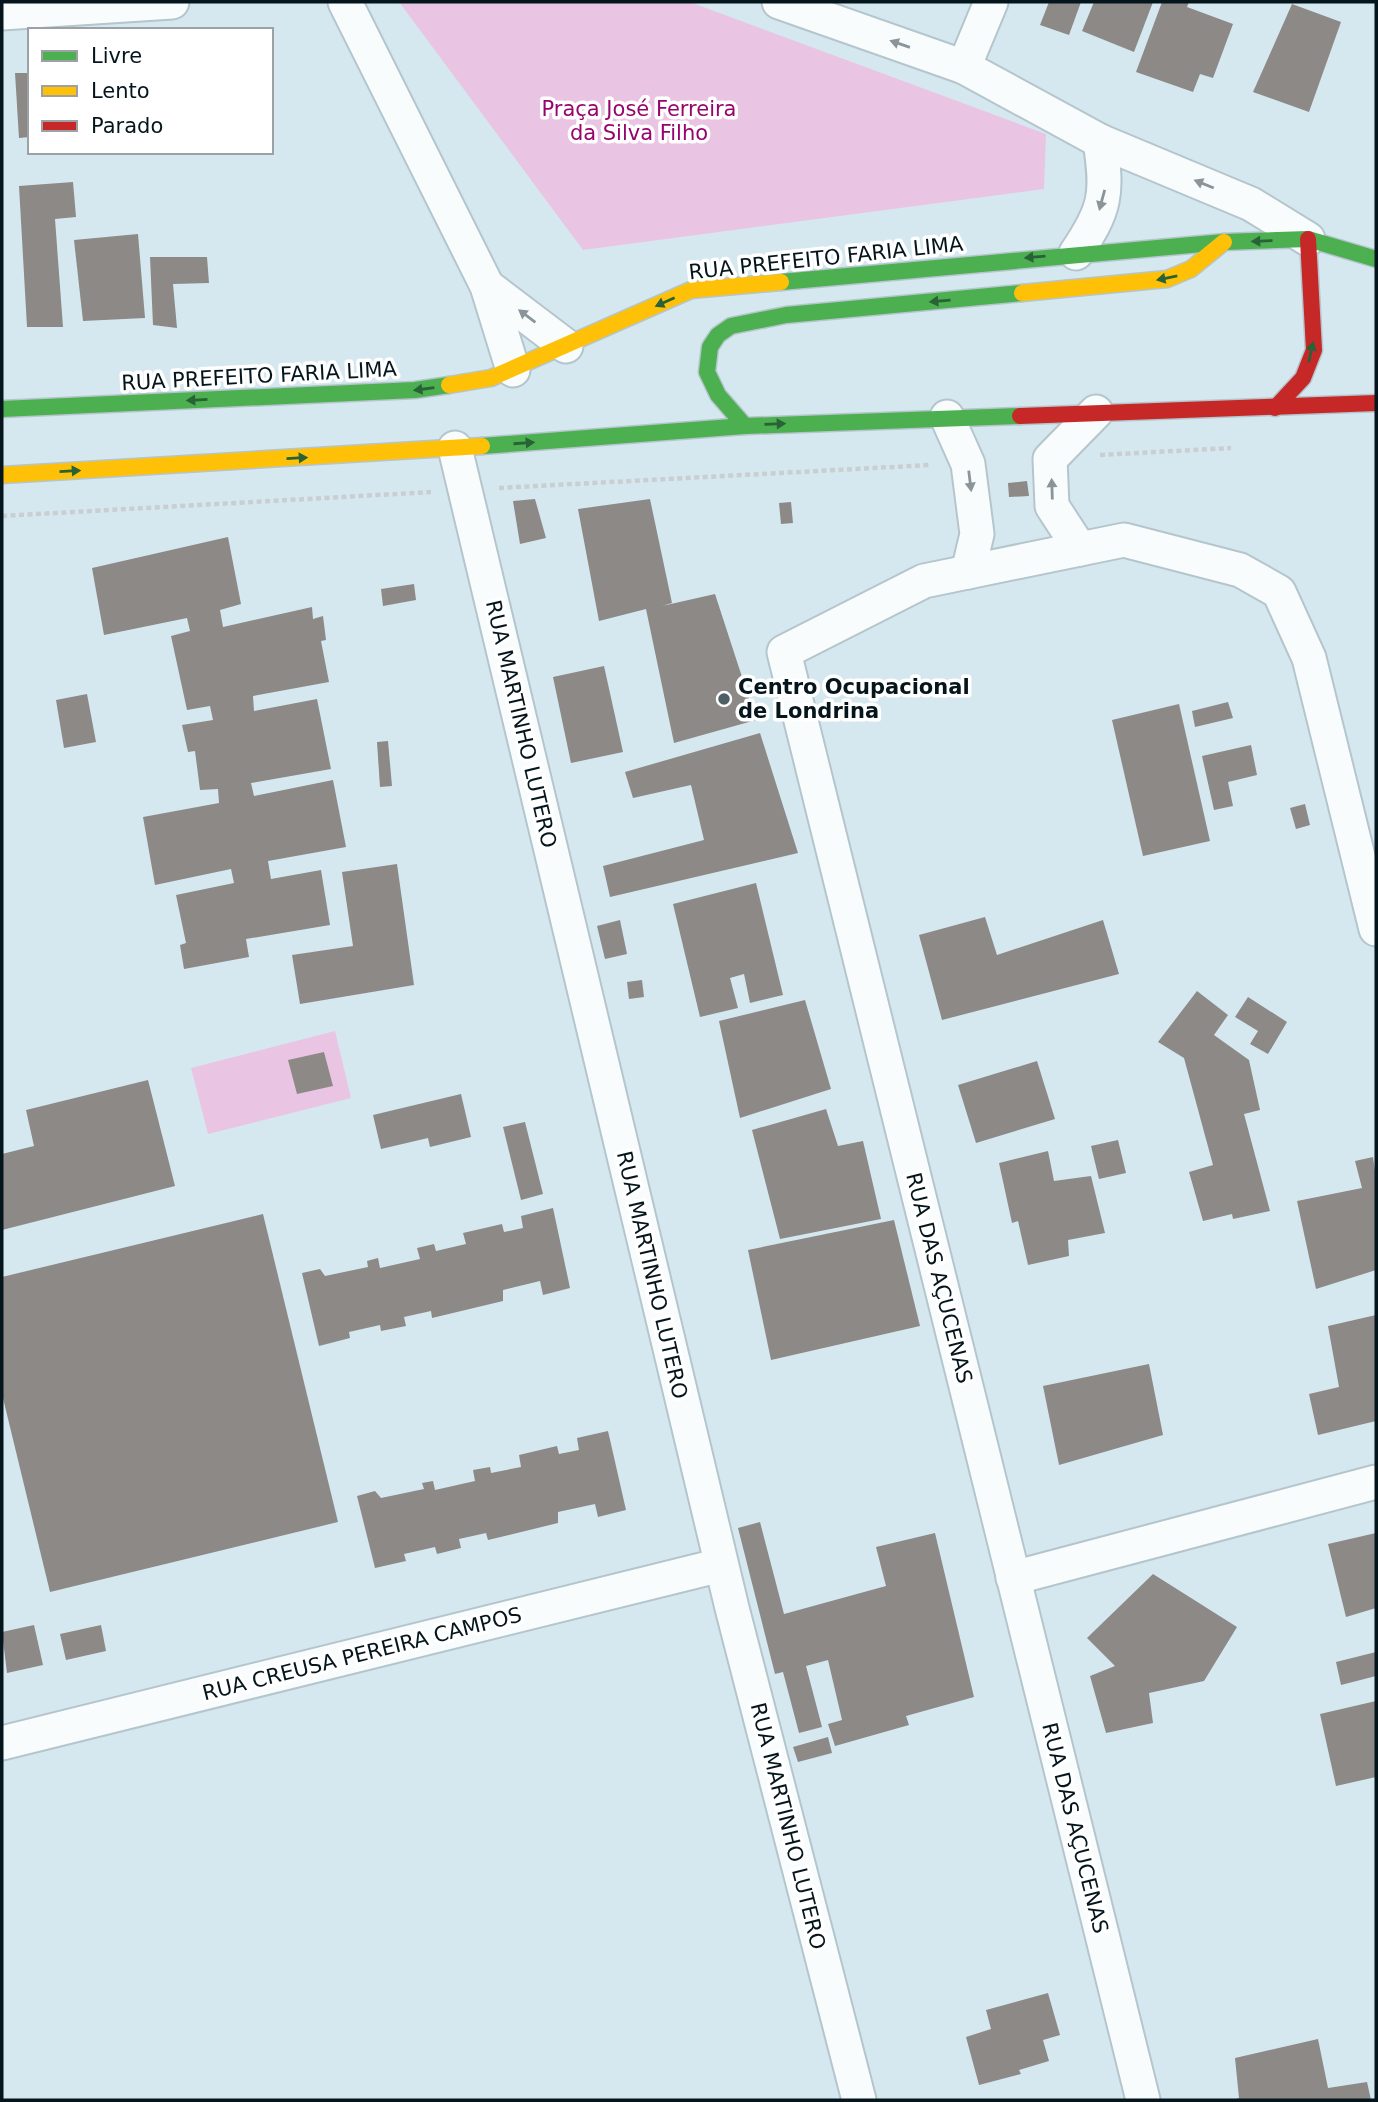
<svg xmlns="http://www.w3.org/2000/svg" width="1378" height="2102" font-family="'DejaVu Sans',sans-serif">
  <rect width="100%" height="100%" fill="#d5e8f0"/>
  <g fill="#eac5e3">
    <path d="M399,2H690L1046,134L1044,189L583,250Z"/>
    <path d="M335,1031L351,1098L208,1134L191,1068Z"/>
  </g>
  <g fill="#8c8987">
    <path d="M1049,2H1081L1069,35L1040,25Z"/>
    <path d="M1094,2H1153L1134,52L1082,31Z"/>
    <path d="M1162,2H1189L1187,7L1233,24L1213,78L1200,74L1193,92L1136,72Z"/>
    <path d="M1292,4L1341,22L1309,112L1253,92Z"/>
    <path d="M15,73H30V137L19,138Z"/>
    <path d="M73,182L76,217L55,219L63,327H27L19,186Z"/>
    <path d="M138,234L145,318L83,321L74,240Z"/>
    <path d="M150,257H207L209,283L173,284L177,328L153,325Z"/>
    <path d="M1027,481L1029,496L1009,497L1008,483Z"/>
    <path d="M535,499L546,538L520,544L513,501Z"/>
    <path d="M650,499L672,603L662,606L715,594L756,720L674,743L646,609L599,621L578,509Z"/>
    <path d="M791,502L793,523L781,524L779,503Z"/>
    <path d="M228,537L241,604L220,610L223,627L312,607L313,619L323,616L326,640L321,641L329,682L253,696L254,711L317,699L331,769L251,783L254,796L333,780L346,847L268,861L271,879L321,870L330,925L246,939L249,957L184,969L180,945L186,943L176,895L234,883L231,869L155,885L143,817L219,803L218,789L200,790L195,751L188,752L182,725L213,720L210,706L187,710L171,636L190,631L187,618L104,635L92,568Z"/>
    <path d="M414,584L416,600L383,606L381,589Z"/>
    <path d="M604,666L623,752L571,763L553,677Z"/>
    <path d="M87,694L96,742L64,748L56,700Z"/>
    <path d="M1228,702L1233,718L1195,727L1192,711Z"/>
    <path d="M1179,704L1210,841L1143,856L1112,720Z"/>
    <path d="M760,733L798,853L610,897L603,866L704,840L691,785L633,798L625,772Z"/>
    <path d="M388,741L392,786L380,787L377,742Z"/>
    <path d="M1251,745L1257,775L1228,782L1233,806L1214,810L1202,756Z"/>
    <path d="M1305,804L1310,825L1296,829L1290,808Z"/>
    <path d="M397,864L414,985L300,1004L292,955L353,946L342,872Z"/>
    <path d="M756,883L783,995L750,1003L744,974L730,978L738,1008L700,1017L673,904Z"/>
    <path d="M985,917L997,955L1103,920L1119,974L942,1020L919,935Z"/>
    <path d="M620,920L627,954L605,959L597,926Z"/>
    <path d="M642,980L644,997L629,999L627,982Z"/>
    <path d="M1197,991L1228,1015L1214,1035L1249,1060L1260,1110L1244,1114L1270,1211L1233,1219L1232,1214L1203,1221L1189,1172L1213,1165L1184,1058L1158,1042Z"/>
    <path d="M1248,997L1287,1022L1268,1054L1250,1044L1258,1031L1235,1017Z"/>
    <path d="M805,1000L831,1089L740,1118L719,1021Z"/>
    <path d="M324,1052L333,1086L297,1094L288,1060Z"/>
    <path d="M1037,1061L1055,1119L976,1143L958,1085Z"/>
    <path d="M148,1080L175,1186L2,1230V1154L34,1146L26,1110Z"/>
    <path d="M461,1094L471,1137L430,1147L428,1138L381,1149L373,1115Z"/>
    <path d="M826,1109L838,1146L863,1141L881,1219L780,1239L752,1130Z"/>
    <path d="M525,1122L543,1194L521,1200L503,1127Z"/>
    <path d="M1118,1140L1126,1173L1099,1179L1091,1146Z"/>
    <path d="M1048,1151L1054,1181L1091,1176L1105,1233L1068,1240L1069,1256L1028,1265L1018,1221L1012,1223L999,1163Z"/>
    <path d="M1373,1157L1376,1178V1270L1316,1289L1297,1201L1362,1188L1355,1161Z"/>
    <path d="M553,1208L570,1288L543,1295L540,1281L503,1290V1301L432,1318L431,1311L404,1317L406,1326L381,1331L380,1325L349,1332L350,1338L319,1346L302,1273L320,1269L325,1276L368,1267L367,1261L378,1258L380,1268L420,1259L417,1248L434,1244L436,1251L466,1244L463,1233L502,1224L504,1232L523,1228L521,1216Z"/>
    <path d="M263,1214L338,1522L50,1592L2,1394V1277Z"/>
    <path d="M894,1220L920,1326L771,1360L748,1250Z"/>
    <path d="M1376,1315V1421L1318,1435L1309,1394L1339,1387L1328,1326Z"/>
    <path d="M1149,1364L1163,1435L1059,1465L1043,1386Z"/>
    <path d="M608,1431L626,1510L598,1517L595,1504L558,1512V1523L488,1540L486,1533L459,1539L461,1548L437,1554L435,1547L404,1554L406,1561L375,1568L357,1496L375,1491L381,1498L424,1489L422,1483L433,1481L435,1490L475,1481L473,1470L490,1467L491,1473L521,1467L519,1455L557,1446L559,1454L579,1450L577,1438Z"/>
    <path d="M760,1522L784,1614L886,1586L876,1547L935,1533L974,1697L906,1716L909,1725L835,1746L828,1724L842,1720L828,1660L806,1666L822,1727L799,1733L783,1672L775,1674L738,1528Z"/>
    <path d="M1376,1533V1608L1346,1617L1328,1544Z"/>
    <path d="M1153,1574L1237,1627L1204,1681L1149,1693L1153,1723L1106,1733L1090,1676L1115,1666L1087,1638Z"/>
    <path d="M34,1625L43,1665L7,1673L2,1632Z"/>
    <path d="M101,1625L106,1651L66,1660L60,1634Z"/>
    <path d="M1376,1652V1676L1341,1685L1336,1662Z"/>
    <path d="M1376,1701V1777L1336,1786L1320,1714Z"/>
    <path d="M828,1737L832,1753L798,1762L793,1747Z"/>
    <path d="M1048,1993L1060,2035L1043,2040L1049,2061L1019,2070L1021,2074L979,2085L966,2037L991,2029L986,2010Z"/>
    <path d="M1318,2039L1328,2088L1367,2082L1371,2100H1233L1239,2098L1235,2058Z"/>
  </g>
  <g fill="none" stroke-linecap="round" stroke-linejoin="round">
    <defs>
      <g id="street">
        <path d="M345,2L487,286L513,370"/>
        <path d="M779,2L964,67L1100,141L1251,204L1308,239"/>
        <path d="M2,13L172,2"/>
        <path d="M964,67L991,2"/>
        <path d="M1076,253C1106,209 1108,194 1100,141"/>
        <path d="M487,286L566,346"/>
        <path d="M947,417L968,464L977,534L968,572"/>
        <path d="M455,448L732,1608L859,2100"/>
        <path d="M1080,549L1052,506L1050,459L1096,412"/>
        <path d="M1013,1578L1376,1482"/>
        <path d="M2,1743L721,1565"/>
        <path d="M1143,2100L784,652L924,581L1124,540L1240,570L1279,592L1309,658L1376,929"/>
      </g>
      <g id="fast">
        <path d="M781,282L1224,242L1308,239L1376,259"/>
        <path d="M2,409L415,390L449,385"/>
        <path d="M745,426L718,395L707,372L710,347L718,335L731,326L786,315L1022,293"/>
        <path d="M482,446L745,426L1020,416"/>
      </g>
      <g id="slow">
        <path d="M1022,293L1167,279L1191,269L1224,242"/>
        <path d="M449,385L491,378L691,290L781,282"/>
        <path d="M2,475L482,446"/>
      </g>
      <g id="jam">
        <path d="M1275,408L1303,378L1314,350L1308,239"/>
        <path d="M1020,416L1376,403"/>
      </g>
    </defs>
    <use href="#street" stroke="#b5c5cc" stroke-width="37"/>
    <use href="#fast" stroke="#b5c5cc" stroke-width="19"/>
    <use href="#slow" stroke="#b5c5cc" stroke-width="19"/>
    <use href="#jam" stroke="#b5c5cc" stroke-width="19"/>
    <g stroke="#c9ced1" stroke-width="4.5" stroke-dasharray="5 3.5" stroke-linecap="butt">
      <path d="M1100,455L1231,448"/>
      <path d="M499,488L930,465"/>
      <path d="M2,516L431,492"/>
    </g>
    <use href="#street" stroke="#f9fcfd" stroke-width="33"/>
    <use href="#fast" stroke="#4caf50" stroke-width="16"/>
    <use href="#slow" stroke="#ffc107" stroke-width="16"/>
    <use href="#jam" stroke="#c62828" stroke-width="16"/>
  </g>
  <defs><path id="oneway-solid" d="M-6-.8H1V-3.2L6.5 0L1 3.2V.8H-6Z" transform="scale(1.75)"/></defs>
  <g fill="#8b9498">
    <use href="#oneway-solid" transform="translate(900 44) rotate(-161)"/>
    <use href="#oneway-solid" transform="translate(1204 184) rotate(-158)"/>
    <use href="#oneway-solid" transform="translate(1102 200) rotate(105)"/>
    <use href="#oneway-solid" transform="translate(527 316) rotate(-143)"/>
    <use href="#oneway-solid" transform="translate(970 481) rotate(83)"/>
    <use href="#oneway-solid" transform="translate(1052 489) rotate(-92)"/>
  </g>
  <g fill="#286236">
    <use href="#oneway-solid" transform="translate(1262 241) rotate(178)"/>
    <use href="#oneway-solid" transform="translate(1035 257) rotate(175)"/>
    <use href="#oneway-solid" transform="translate(1167 278) rotate(169)"/>
    <use href="#oneway-solid" transform="translate(940 301) rotate(175)"/>
    <use href="#oneway-solid" transform="translate(665 302) rotate(156)"/>
    <use href="#oneway-solid" transform="translate(1311 352) rotate(-78)"/>
    <use href="#oneway-solid" transform="translate(424 389) rotate(172)"/>
    <use href="#oneway-solid" transform="translate(197 400) rotate(177)"/>
    <use href="#oneway-solid" transform="translate(775 424) rotate(-2)"/>
    <use href="#oneway-solid" transform="translate(524 443) rotate(-4)"/>
    <use href="#oneway-solid" transform="translate(297 458) rotate(-3)"/>
    <use href="#oneway-solid" transform="translate(70 471) rotate(-3)"/>
  </g>
  <circle fill="#4e5f66" stroke="#fff" stroke-width="2.5" cx="724" cy="699" r="7"/>
  <g text-anchor="middle" dominant-baseline="central" stroke-width="7" stroke-linejoin="round" paint-order="stroke">
    <g font-size="21" fill="#96046d" stroke="#fff">
      <text x="639" y="109">Praça José Ferreira<tspan x="639" dy="24">da Silva Filho</tspan></text>
    </g>
    <g font-size="21" fill="#05151c" stroke="#fff">
      <text transform="translate(826 258) rotate(-6)">RUA PREFEITO FARIA LIMA</text>
      <text transform="translate(259 376) rotate(-3)">RUA PREFEITO FARIA LIMA</text>
      <text transform="translate(521 724) rotate(77)">RUA MARTINHO LUTERO</text>
      <text transform="translate(652 1275) rotate(77)">RUA MARTINHO LUTERO</text>
      <text transform="translate(939 1278) rotate(76)">RUA DAS AÇUCENAS</text>
      <text transform="translate(362 1654) rotate(-14)">RUA CREUSA PEREIRA CAMPOS</text>
      <text transform="translate(788 1826) rotate(76)">RUA MARTINHO LUTERO</text>
      <text transform="translate(1075 1828) rotate(76)">RUA DAS AÇUCENAS</text>
    </g>
    <g font-size="21" font-weight="bold" fill="#05151c" stroke="#fff" text-anchor="start">
      <text x="738" y="687">Centro Ocupacional<tspan x="738" dy="24">de Londrina</tspan></text>
    </g>
  </g>
  <rect width="1378" height="2102" fill="none" stroke="#05151c" stroke-width="7"/>
  <rect x="28" y="28" width="245" height="126" fill="#ffffff" stroke="#9ba1a4" stroke-width="2"/>
  <rect x="42" y="51" width="35" height="10" fill="#4caf50" stroke="#9ba1a4" stroke-width="2"/>
  <text x="91" y="63" font-size="21" fill="#05151c">Livre</text>
  <rect x="42" y="86" width="35" height="10" fill="#ffc107" stroke="#9ba1a4" stroke-width="2"/>
  <text x="91" y="98" font-size="21" fill="#05151c">Lento</text>
  <rect x="42" y="121" width="35" height="10" fill="#c62828" stroke="#9ba1a4" stroke-width="2"/>
  <text x="91" y="133" font-size="21" fill="#05151c">Parado</text>
</svg>
